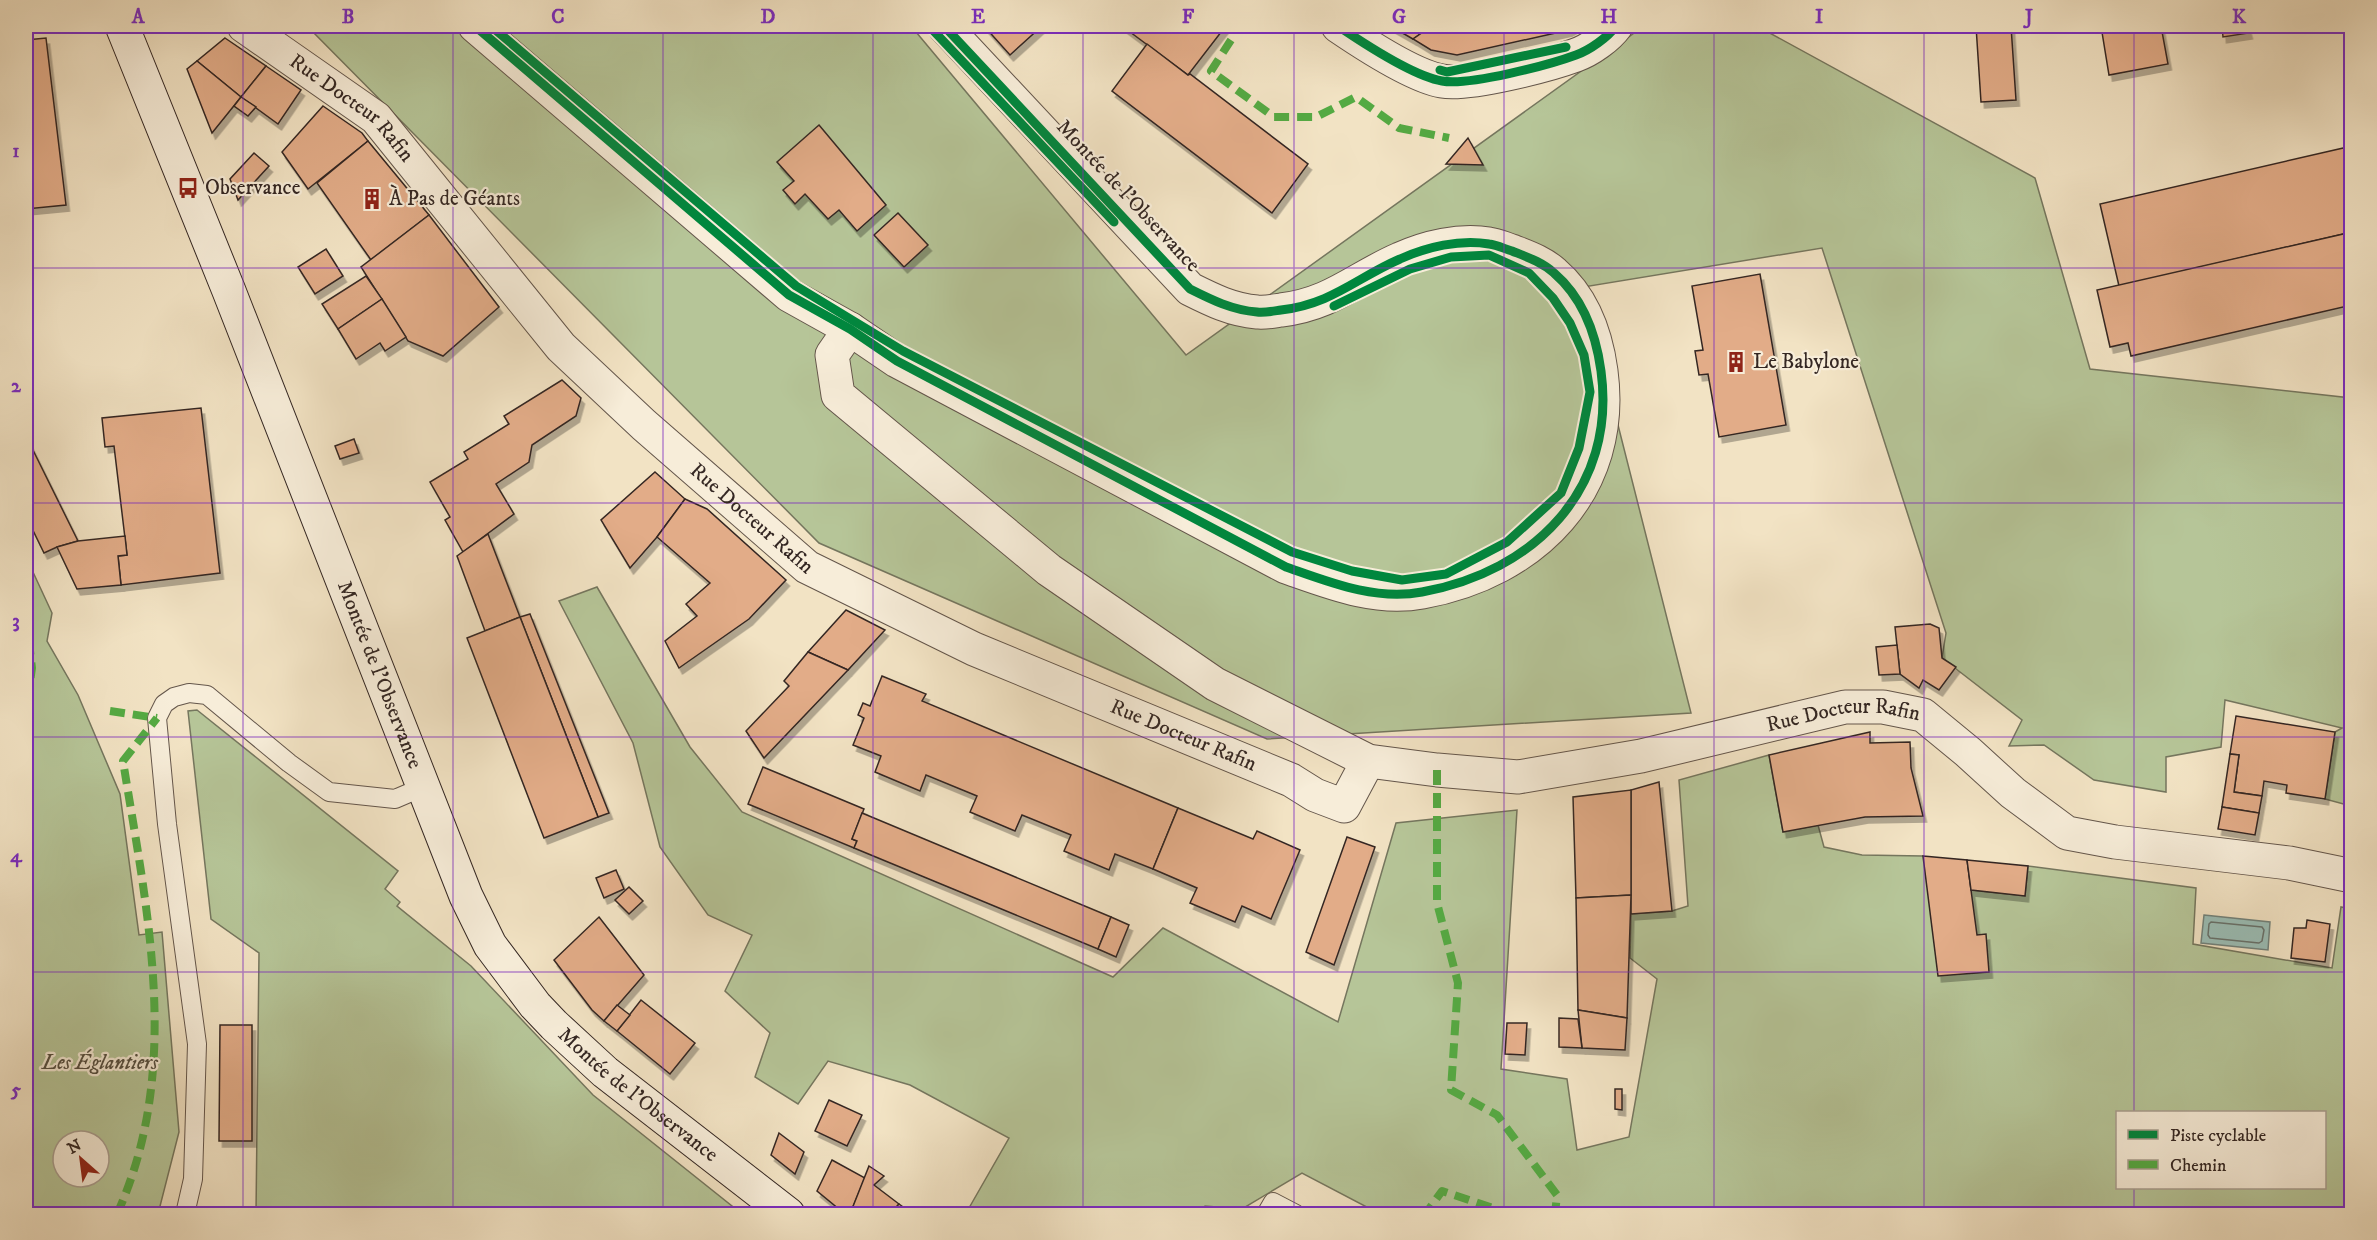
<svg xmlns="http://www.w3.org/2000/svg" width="2377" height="1240" font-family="'IM FELL DW Pica',serif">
  <defs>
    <filter id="shadow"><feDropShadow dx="3.5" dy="6" stdDeviation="0" flood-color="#0004"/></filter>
  </defs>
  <rect width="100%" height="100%" fill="#f2e3c4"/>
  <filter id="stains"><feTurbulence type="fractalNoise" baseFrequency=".00333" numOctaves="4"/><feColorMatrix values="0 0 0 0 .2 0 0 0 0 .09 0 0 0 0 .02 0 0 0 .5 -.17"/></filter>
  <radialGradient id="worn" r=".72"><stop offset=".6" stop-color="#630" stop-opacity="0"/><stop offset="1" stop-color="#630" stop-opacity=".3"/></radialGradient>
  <g fill="#b6c598" stroke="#75765e" stroke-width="1.5" fill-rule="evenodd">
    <path d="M307,26H911L1186,355L1644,26H1757L2035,178L2090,369L2351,398V806L2325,799L2335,732L2342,728L2225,700L2221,747L2166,757V792L2094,780L2044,745L2009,746L2022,720L1942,658L1946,633L1822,248L1583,287L1691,713L1267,739L819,543Z"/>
    <path d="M26,557L52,613L47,641L78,695L120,794L139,935L162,932L179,1132L158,1214H26ZM63,1141H99V1177H63Z"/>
    <path d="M597,587L690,747L742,812L1113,977L1163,928L1338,1022L1396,823L1517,810L1501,1069L1567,1079L1577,1150L1629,1137L1657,979L1630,958L1631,914L1672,911L1688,906L1679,780L1769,755L1783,832L1818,825L1824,847L1862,855L1923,856L1972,890L2025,896L2028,866L2196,888L2193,944L2332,968L2341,907L2351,909V1214H1380L1302,1173L1242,1209L1205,1206L1201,1214H976L969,1208L1009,1138L910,1085L828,1061L798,1104L755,1077L770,1033L725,991L752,935L708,915L660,847L633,743L559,601ZM2118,1112H2324V1188H2118Z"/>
    <path d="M197,710L398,871L385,889L400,902L397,906L471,966L593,1095L742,1214H256L259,953L211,919L188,711Z"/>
  </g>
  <path fill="#9bbeb6" stroke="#72827b" stroke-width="1.5" d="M2204,915L2270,922L2268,950L2201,943Z"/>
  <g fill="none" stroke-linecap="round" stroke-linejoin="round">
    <path stroke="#68726c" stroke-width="1.5" d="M2211,922L2262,927L2264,930L2262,941L2259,943L2210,938L2208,935L2209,924Z"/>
  </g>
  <g fill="#e2ac88" stroke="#342723" stroke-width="1.5" filter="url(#shadow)">
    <path d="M984,26H1042L1010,55Z"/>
    <path d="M1122,26H1223L1225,27L1188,75Z"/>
    <path d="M1390,26H1425L1427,29L1413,39Z"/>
    <path d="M1432,26L1437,31L1444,26H1576L1569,30L1457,55L1431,50L1413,39Z"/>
    <path d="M1976,26H2011L2016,100L1981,102Z"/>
    <path d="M2101,26H2161L2168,64L2109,75Z"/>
    <path d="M2222,26H2247L2249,33L2223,37Z"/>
    <path d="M46,38L66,205L26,209V40Z"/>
    <path d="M225,38L266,66L241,97L197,61Z"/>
    <path d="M1147,44L1188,75L1190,74L1308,164L1272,213L1112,91Z"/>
    <path d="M197,61L241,97L212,133L187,69Z"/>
    <path d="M266,66L301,90L278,124L241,97Z"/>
    <path d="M241,97L256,107L248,116L234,106Z"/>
    <path d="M323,106L362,133L368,141L308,189L282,152Z"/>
    <path d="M819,125L886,205L857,231L839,210L828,219L805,194L795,204L783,190L794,181L777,162Z"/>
    <path d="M1468,138L1483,165L1446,164Z"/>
    <path d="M368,141L429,215L371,260L317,183Z"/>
    <path d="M2352,146V232L2119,286L2100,204Z"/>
    <path d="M254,153L269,166L238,200L230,179Z"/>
    <path d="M898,213L928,245L904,267L874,235Z"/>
    <path d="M429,215L499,307L443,356L408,341L361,267Z"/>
    <path d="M2352,232V305L2131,356L2128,343L2110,347L2097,290Z"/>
    <path d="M326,249L343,276L315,294L298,267Z"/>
    <path d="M1760,274L1786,425L1719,437L1708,374L1699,375L1695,351L1703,350L1692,286Z"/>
    <path d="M366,276L382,299L338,329L322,304Z"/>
    <path d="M382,299L406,337L385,351L380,343L356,359L338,329Z"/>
    <path d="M562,380L581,398L576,416L532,445L529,462L496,484L514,514L463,552L445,520L450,517L430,482L468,459L464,452L509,424L504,416Z"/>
    <path d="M201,408L220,573L121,585L118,556L127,555L114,446L105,447L102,418Z"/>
    <path d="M26,436L78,541L57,547L44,553L26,516Z"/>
    <path d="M354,439L359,453L340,459L335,446Z"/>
    <path d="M655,472L685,499L657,537L630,568L601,520Z"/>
    <path d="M685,499L707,509L786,580L749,619L679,668L665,641L697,616L686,604L710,583L657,537Z"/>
    <path d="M488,534L520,617L485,631L457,556Z"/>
    <path d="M125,536L127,555L118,556L121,585L77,589L57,547L78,541Z"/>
    <path d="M846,610L885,630L848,670L808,652Z"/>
    <path d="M530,614L609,813L598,817L520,617Z"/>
    <path d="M520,617L598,817L544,838L467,638Z"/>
    <path d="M1930,624L1939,628L1942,658L1956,667L1939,690L1923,680L1919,688L1900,674L1895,627Z"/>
    <path d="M1897,645L1900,674L1879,675L1876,647Z"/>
    <path d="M808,652L848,670L764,758L746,731L789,686L784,681Z"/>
    <path d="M882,676L926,694L922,701L1178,808L1153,869L1115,854L1109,870L1064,851L1071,835L1022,815L1015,831L970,812L977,796L926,775L920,791L875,772L881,756L853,745L864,718L858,715L863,703L870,706Z"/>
    <path d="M2236,716L2335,732L2325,799L2286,793L2287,785L2264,781L2262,796L2234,792L2239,755L2230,754Z"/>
    <path d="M1870,732V743L1910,742L1911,768L1923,816L1865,817L1783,832L1769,755Z"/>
    <path d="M2230,754L2239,755L2234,792L2262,796L2259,813L2222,807Z"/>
    <path d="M763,767L864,809L852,839L857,841L854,848L748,804Z"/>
    <path d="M1659,782L1672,911L1631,914V790Z"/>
    <path d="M1631,790V895L1576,898L1573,797Z"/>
    <path d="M2222,807L2259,813L2255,835L2218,829Z"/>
    <path d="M1178,808L1253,839L1257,831L1300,850L1271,919L1242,906L1235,922L1190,903L1197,888L1153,869Z"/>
    <path d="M862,813L1111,917L1098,949L854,848L857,841L852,839Z"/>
    <path d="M1347,837L1375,847L1334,965L1306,952Z"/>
    <path d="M1923,856L1967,860L1977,935L1986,934L1989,972L1938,976Z"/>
    <path d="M1967,860L2028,866L2025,896L1971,890Z"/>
    <path d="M616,870L624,889L604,898L596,878Z"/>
    <path d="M629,887L643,901L629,914L615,900Z"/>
    <path d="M1631,895L1627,1018L1578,1010L1576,898Z"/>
    <path d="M599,917L644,975L604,1021L592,1010L554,960Z"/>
    <path d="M1111,917L1129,925L1116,957L1098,949Z"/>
    <path d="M2307,920L2330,924L2325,962L2291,958L2294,928H2306Z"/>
    <path d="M641,1000L695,1043L670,1074L617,1031Z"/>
    <path d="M617,1005L630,1015L617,1031L604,1021Z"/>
    <path d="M1578,1010L1627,1018L1625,1050L1582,1048Z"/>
    <path d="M1559,1018L1578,1019L1582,1048L1559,1047Z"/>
    <path d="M1507,1023H1527L1525,1055L1505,1054Z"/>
    <path d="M220,1025H252V1141H219Z"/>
    <path d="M1615,1089H1622V1110L1615,1109Z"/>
    <path d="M829,1100L862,1115L847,1146L815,1131Z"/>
    <path d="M779,1133L804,1152L795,1174L771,1155Z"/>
    <path d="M832,1160L865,1178L850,1214H845L817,1191Z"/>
    <path d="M869,1166L884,1176L874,1185L899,1204L890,1214H850Z"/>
    <path d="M899,1204L913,1214H890Z"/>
  </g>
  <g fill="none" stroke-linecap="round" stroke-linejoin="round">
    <defs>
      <g id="lane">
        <path d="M185,1214L193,1179L197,1044L167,824L157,718L164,704L174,697L189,693L207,695L289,763L329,792L395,799L423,787"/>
        <path d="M1266,1214L1273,1202L1296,1214"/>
      </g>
      <g id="street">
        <path id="s1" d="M244,26L376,118L561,347L644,425L807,567L974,649L1291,780L1315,795L1344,806L1368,761"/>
        <path d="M475,26L789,295L850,329L897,361L1286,567C1329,582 1375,601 1422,592C1534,572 1617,489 1601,371C1596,334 1583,298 1554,273C1542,262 1527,257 1512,251C1505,249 1497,245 1489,244C1460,239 1426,247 1400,259C1356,278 1332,304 1281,310C1274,311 1265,313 1257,312C1232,310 1212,300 1190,289L944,26"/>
        <path d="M1338,26C1363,43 1413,76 1442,81C1469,86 1549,65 1576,55C1590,50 1608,37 1616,26"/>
        <path id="s2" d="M850,329L832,355L838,395L1049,570L1215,684L1368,761L1437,770L1518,777L1641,756L1845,707H1883L1923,715L1968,752L2013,793L2067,833L2115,842L2289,863L2352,876"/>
      </g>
      <g id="secondary">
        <path id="s3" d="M122,26L229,291L466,896L490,945L535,1005L554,1025L605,1072L788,1214"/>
      </g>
    </defs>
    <use href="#lane" stroke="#64564b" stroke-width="20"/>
    <use href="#street" stroke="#64564b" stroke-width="35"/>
    <use href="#secondary" stroke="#342723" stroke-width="35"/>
    <use href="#lane" stroke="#f7edd9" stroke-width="18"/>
    <use href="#street" stroke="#f7edd9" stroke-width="33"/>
    <use href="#secondary" stroke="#f7edd9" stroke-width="33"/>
    <g stroke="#54aa43" stroke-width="8" stroke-dasharray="15 8" stroke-linecap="butt">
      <path d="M1231,40L1211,71L1274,117H1316L1356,97L1399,128L1449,138"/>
      <path d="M26,617L32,668L26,709"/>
      <path d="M110,711L157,718"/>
      <path d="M1437,770V903L1458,983L1451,1090L1497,1115L1557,1195L1555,1214"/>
      <path d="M117,1214C183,1069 147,911 123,761L157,718"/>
      <path d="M1438,1214L1429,1209L1442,1191L1511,1214"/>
    </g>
    <defs>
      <g id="cycleway">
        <path d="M475,26L789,295L850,329L897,361L1286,567C1329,582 1375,601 1422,592C1534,572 1617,489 1601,371C1596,334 1583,298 1554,273C1542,262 1527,257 1512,251C1505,249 1497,245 1489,244C1460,239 1426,247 1400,259C1356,278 1332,304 1281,310C1274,311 1265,313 1257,312C1232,310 1212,300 1190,289L944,26"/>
        <path d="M491,26L796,286L903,351L1292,552L1352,571L1402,580L1446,574L1507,542L1561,493L1579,448L1590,392L1584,355L1570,323L1553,298L1529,273L1489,255L1451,257L1410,269L1334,306"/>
        <path d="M929,26L1114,222"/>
        <path d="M1338,26C1363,43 1413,76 1442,81C1469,86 1549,65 1576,55C1590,50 1608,37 1616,26"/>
        <path d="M1440,70L1447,72L1566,47"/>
      </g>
    </defs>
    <use href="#cycleway" stroke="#f7edd9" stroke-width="13"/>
    <use href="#cycleway" stroke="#00873e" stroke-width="9"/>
  </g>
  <path fill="none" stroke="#7b2cbf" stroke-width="1.5" stroke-opacity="0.55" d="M243,26V1214M453,26V1214M663,26V1214M873,26V1214M1083,26V1214M1294,26V1214M1504,26V1214M1714,26V1214M1924,26V1214M2134,26V1112M26,268H2352M26,503H2352M26,737H2352M26,972H2352M2134,1188V1214"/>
  <defs>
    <symbol id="bus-bare" viewBox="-9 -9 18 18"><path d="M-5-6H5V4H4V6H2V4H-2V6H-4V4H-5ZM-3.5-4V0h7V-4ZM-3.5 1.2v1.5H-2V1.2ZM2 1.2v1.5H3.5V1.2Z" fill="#8f2418" stroke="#f7edd9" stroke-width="2.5" paint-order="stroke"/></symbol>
    <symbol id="building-bare" viewBox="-9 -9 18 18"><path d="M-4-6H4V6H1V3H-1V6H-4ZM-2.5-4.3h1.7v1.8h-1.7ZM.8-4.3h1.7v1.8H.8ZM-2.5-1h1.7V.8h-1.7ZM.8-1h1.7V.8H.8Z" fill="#8f2418" stroke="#f7edd9" stroke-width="2.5" paint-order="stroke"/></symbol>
  </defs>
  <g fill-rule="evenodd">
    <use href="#bus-bare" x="173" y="173" width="30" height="30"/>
    <use href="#building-bare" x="357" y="184" width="30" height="30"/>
    <use href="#building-bare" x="1721" y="347" width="30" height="30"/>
  </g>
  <g text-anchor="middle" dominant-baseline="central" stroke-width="4.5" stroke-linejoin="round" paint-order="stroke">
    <g font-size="21" fill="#342723" stroke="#f7edd9">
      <text stroke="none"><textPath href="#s1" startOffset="136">Rue Docteur Rafin</textPath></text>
      <text transform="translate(1128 196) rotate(47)">Montée de l'Observance</text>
      <text stroke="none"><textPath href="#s1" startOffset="712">Rue Docteur Rafin</textPath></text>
      <text stroke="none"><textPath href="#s3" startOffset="698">Montée de l'Observance</textPath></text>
      <text stroke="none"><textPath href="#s2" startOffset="1202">Rue Docteur Rafin</textPath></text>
      <text stroke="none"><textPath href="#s1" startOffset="1198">Rue Docteur Rafin</textPath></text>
      <text stroke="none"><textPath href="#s3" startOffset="1202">Montée de l'Observance</textPath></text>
    </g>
    <g font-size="21" fill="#342723" stroke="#f7edd9" text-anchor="start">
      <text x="205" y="188">Observance</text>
      <text x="389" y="199">À Pas de Géants</text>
      <text x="1753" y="362">Le Babylone</text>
    </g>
    <g font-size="21" font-style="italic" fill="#544e40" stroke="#f7edd9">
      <text x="100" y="1063">Les Églantiers</text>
    </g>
  </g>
  <rect width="2377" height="1240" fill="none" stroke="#f2e3c4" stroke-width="66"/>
  <rect x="2116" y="1111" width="210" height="78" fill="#f7edd9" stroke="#a99e90" stroke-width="1.5"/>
  <rect x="2128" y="1130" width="30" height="9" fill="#00873e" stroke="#a99e90" stroke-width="1.5"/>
  <text x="2170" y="1141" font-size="18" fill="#342723">Piste cyclable</text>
  <rect x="2128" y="1160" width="30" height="9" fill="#54aa43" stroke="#a99e90" stroke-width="1.5"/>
  <text x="2170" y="1171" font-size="18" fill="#342723">Chemin</text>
  <g transform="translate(81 1159) rotate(332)"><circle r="28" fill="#f7edd9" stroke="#a99e90" stroke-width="1.5"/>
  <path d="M0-4.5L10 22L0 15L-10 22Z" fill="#8f2418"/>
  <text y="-9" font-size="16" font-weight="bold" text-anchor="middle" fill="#342723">N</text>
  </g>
  <rect x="33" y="33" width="2311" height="1174" fill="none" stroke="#7b2cbf" stroke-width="2"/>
  <g font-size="20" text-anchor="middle" font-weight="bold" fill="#7b2cbf">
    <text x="138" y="23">A</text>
    <text x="348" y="23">B</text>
    <text x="558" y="23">C</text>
    <text x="768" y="23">D</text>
    <text x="978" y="23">E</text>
    <text x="1188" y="23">F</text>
    <text x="1399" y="23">G</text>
    <text x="1609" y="23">H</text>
    <text x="1819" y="23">I</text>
    <text x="2029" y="23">J</text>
    <text x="2239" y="23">K</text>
    <text x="16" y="157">1</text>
    <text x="16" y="392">2</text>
    <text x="16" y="627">3</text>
    <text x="16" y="862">4</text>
    <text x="16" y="1096">5</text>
  </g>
  <rect width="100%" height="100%" filter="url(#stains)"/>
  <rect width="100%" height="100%" fill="url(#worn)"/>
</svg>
